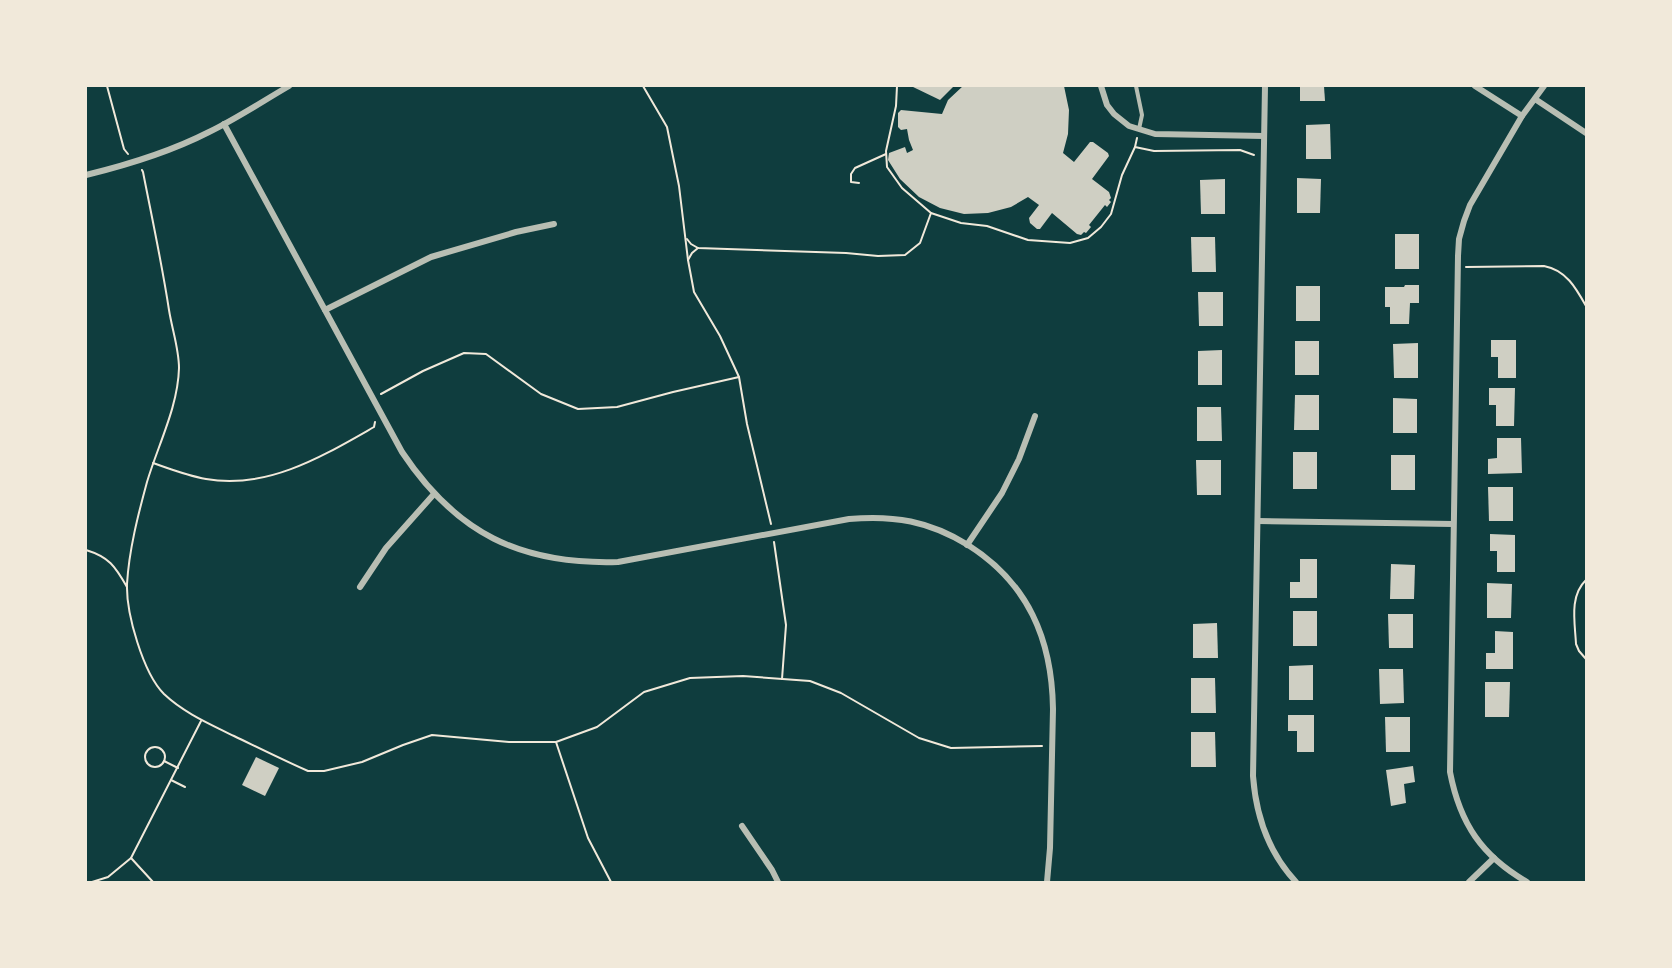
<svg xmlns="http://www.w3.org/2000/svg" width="1672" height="968" font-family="Cabin,sans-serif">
  <rect width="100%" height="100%" fill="#0f3d3e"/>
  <g fill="#cfcfc3">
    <path d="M911,86H954L940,100Z"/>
    <path d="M963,86H1064L1069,110L1068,134L1063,153L1074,162L1090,142H1093L1108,153L1109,156L1092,179L1109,192L1111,198L1109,200L1111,202L1107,207L1105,205L1089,225L1091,227L1086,233L1084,232L1081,235L1077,234L1052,213L1040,229H1037L1030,223L1029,218L1039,205L1028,197L1011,207L988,213L964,214L940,208L919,197L900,179L888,160L889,153L905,147L907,153L913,150L909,140L907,129L901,130L898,127V113L901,110L942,114L948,100Z"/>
    <path d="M1300,86H1324L1325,101H1300Z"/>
    <path d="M1330,124L1331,159H1306V125Z"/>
    <path d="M1297,178L1321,179L1320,213H1297Z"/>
    <path d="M1225,179V214H1201L1200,180Z"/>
    <rect x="1395" y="234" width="24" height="35"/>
    <path d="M1191,237H1215L1216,272H1192Z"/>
    <path d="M1405,285H1419V303H1410L1409,324H1390V307H1385V287H1404Z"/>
    <rect x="1296" y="286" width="24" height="35"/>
    <path d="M1198,292H1223V326H1199Z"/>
    <path d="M1491,340H1516V378H1498V357H1491Z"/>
    <rect x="1295" y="341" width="24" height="34"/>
    <path d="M1418,343V378H1394L1393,344Z"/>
    <path d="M1222,350V385H1198V351Z"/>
    <path d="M1489,388H1515L1514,426H1496V405H1489Z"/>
    <path d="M1295,395H1319V430H1294Z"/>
    <path d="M1393,398L1417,399V433H1393Z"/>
    <path d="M1197,407H1221L1222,441H1197Z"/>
    <path d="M1497,438H1521L1522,473L1488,474V459L1497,458Z"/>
    <rect x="1293" y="452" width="24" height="37"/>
    <rect x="1391" y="455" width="24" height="35"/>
    <path d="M1196,460H1221V495H1197Z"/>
    <path d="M1488,487H1513V521H1489Z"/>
    <path d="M1490,534L1515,535V572H1497V551H1490Z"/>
    <path d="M1300,559H1317V598H1290V582H1300Z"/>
    <path d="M1391,564L1415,565L1414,599H1390Z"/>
    <path d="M1487,583L1512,584L1511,618H1487Z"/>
    <rect x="1293" y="611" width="24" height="35"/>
    <path d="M1388,614H1413V648H1389Z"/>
    <path d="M1217,623L1218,658H1193V624Z"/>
    <path d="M1495,631L1513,632V669H1486V653H1495Z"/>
    <path d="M1313,665V700H1289V666Z"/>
    <path d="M1379,669H1403L1404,703L1380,704Z"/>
    <path d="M1191,678H1215L1216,713H1191Z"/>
    <path d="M1485,682H1510L1509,717H1485Z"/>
    <path d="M1288,715H1314V752H1297V731H1288Z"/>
    <path d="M1385,717H1410V752H1386Z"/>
    <path d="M1191,732H1215L1216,767H1191Z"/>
    <path d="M256,757L279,768L265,796L242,785Z"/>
    <path d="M1413,766L1415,782L1404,784L1406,803L1391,806L1386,770Z"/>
  </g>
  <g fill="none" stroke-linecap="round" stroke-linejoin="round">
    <g stroke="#f1e9da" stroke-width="2">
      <path d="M107,86L124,149L128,154"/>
      <path d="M643,86L667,127L679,186L688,260L694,292L720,336L739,377L747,424L771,524"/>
      <path d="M1135,147L1154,151L1240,150L1254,155"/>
      <path d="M142,170L143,172C152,218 162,264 169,310C172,329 179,349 179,368C178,407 158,445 147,482C138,515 129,550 127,584C126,613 143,673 164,694C184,713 210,724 234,736C259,748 283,760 308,771H324L362,762L403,745L432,735L509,742H556L597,727L644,692L690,678L743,676L810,681L841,693L919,738L951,748L1042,746"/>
      <path d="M859,183L851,182V174L855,168L886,154"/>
      <path d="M931,213L961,223L987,226L1028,240L1070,243L1088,238L1101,227L1111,214L1122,175L1135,147L1137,138"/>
      <path d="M687,239L691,244L698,248L846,253L878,256L905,255L920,243L931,213L902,188L887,167L886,151L896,106L897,86"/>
      <path d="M688,260L692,253L698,248"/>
      <path d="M1466,267L1544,266C1566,270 1576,288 1586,306"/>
      <path d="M381,394L423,371L464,353L486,354L541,394L578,409L617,407L673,392L739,377"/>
      <path d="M153,463C170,469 188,476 206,479C267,490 323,456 374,427L375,422"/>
      <path d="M774,542L786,625L782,679"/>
      <path d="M86,550C109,557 115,566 127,587"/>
      <path d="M1586,580C1569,596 1575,623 1576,644L1579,651L1586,659"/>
      <path d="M556,742L588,838L611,882"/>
      <circle cx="155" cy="757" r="10"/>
      <path d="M164,761L178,768"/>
      <path d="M171,780L185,787"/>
      <path d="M131,858L153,882"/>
      <path d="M92,882L108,877L131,858L201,721"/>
    </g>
    <path stroke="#b8beb3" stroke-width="4" d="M1136,86L1142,115L1139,129"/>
    <g stroke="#b8beb3" stroke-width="6">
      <path d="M1101,86L1107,105L1114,114L1129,126L1155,134L1264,136"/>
      <path d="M1265,86L1253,776C1256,817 1268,852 1296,882"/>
      <path d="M1475,86L1522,116"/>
      <path d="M1535,99L1586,133"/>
      <path d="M224,124L402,452C456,533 520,565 618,562L849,519C894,515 929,521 968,545C1028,583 1052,639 1053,709L1050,848L1047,882"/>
      <path d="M86,175C127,165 170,152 209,132C236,119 263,101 289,86"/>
      <path d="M325,310L431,257L516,232L554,224"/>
      <path d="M1258,521L1453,524"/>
      <path d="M967,545L1002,493L1019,459L1035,416"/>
      <path d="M360,587L386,548L434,494"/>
      <path d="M742,826L772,870L778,882"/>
      <path d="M1469,882L1494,858"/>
      <path d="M1527,882C1482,856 1460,824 1450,772L1458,256L1459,239L1464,221L1470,205L1522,116L1544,86"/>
    </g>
  </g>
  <rect width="1672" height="968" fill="none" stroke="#f1e9da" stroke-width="174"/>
</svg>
